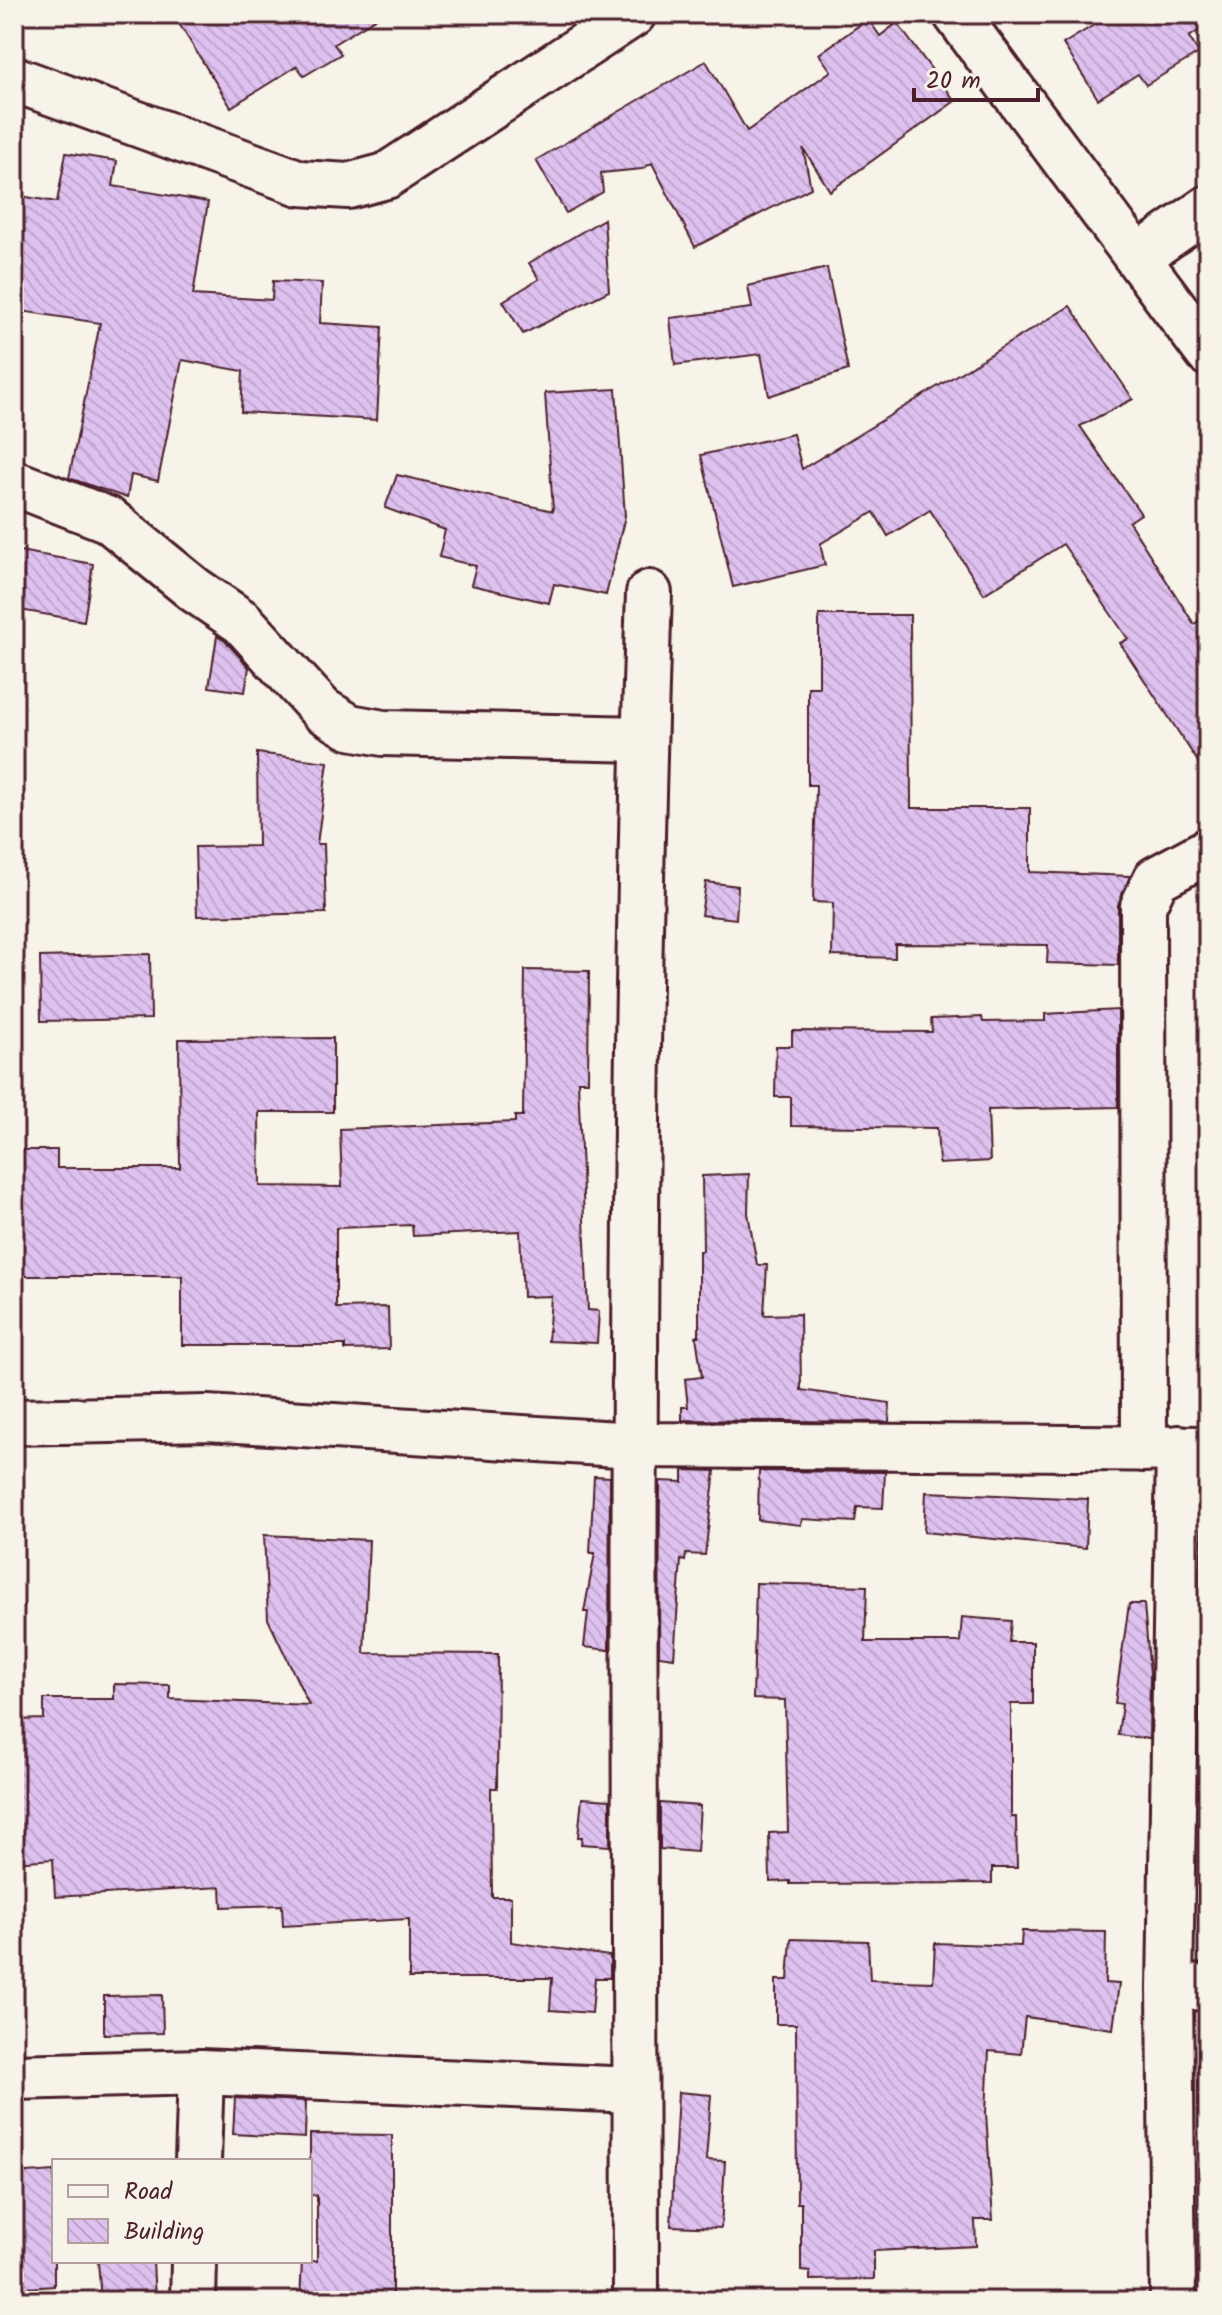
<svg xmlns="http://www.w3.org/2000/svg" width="1222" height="2315" font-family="Kalam,sans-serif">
  <defs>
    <pattern id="building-back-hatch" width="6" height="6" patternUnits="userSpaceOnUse" patternTransform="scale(2)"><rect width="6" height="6" fill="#dec1ef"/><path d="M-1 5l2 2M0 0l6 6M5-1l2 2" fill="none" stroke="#c0a5cd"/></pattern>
  </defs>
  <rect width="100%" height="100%" fill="#f7f3e8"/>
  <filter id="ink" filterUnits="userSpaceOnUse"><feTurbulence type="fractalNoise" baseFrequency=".0125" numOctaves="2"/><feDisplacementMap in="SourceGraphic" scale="16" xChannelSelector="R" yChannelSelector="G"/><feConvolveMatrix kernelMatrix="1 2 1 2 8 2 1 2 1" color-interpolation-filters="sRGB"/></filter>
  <g filter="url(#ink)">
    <g fill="url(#building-back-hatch)" stroke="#4a1f2b" stroke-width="2">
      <path d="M173,14H383L334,44L341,54L304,76L297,66L231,107Z"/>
      <path d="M1112,14H1208V25L1189,37L1199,53L1146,85L1138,74L1098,99L1063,44Z"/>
      <path d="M868,19L880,36L897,23L955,101L830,191L803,148L811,188L695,247L652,163L642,169L601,173L603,192L566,213L536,160L706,61L747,131L831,71L819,54Z"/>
      <path d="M66,153L117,161L113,186L208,202L193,295L272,300L273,281L322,283L320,323L382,327L377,420L241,412L243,371L182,360L158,481L131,475L127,498L69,478L100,323L14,310V195L57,202Z"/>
      <path d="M604,219L609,291L523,334L503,301L539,279L529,263Z"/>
      <path d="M827,268L848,370L769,396L761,354L675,365L670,318L752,308L748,286Z"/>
      <path d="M1070,306L1133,399L1080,426L1141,514L1129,522L1194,624L1208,615V777L1120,643L1128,639L1063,544L984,594L930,510L888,536L874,512L820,544L825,565L733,587L701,455L793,434L802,469Z"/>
      <path d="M616,389L625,516L606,595L554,584L549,603L471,585L476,566L439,557L445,530L385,508L397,475L553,511L545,393Z"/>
      <path d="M14,550L93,564L84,621L14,609Z"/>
      <path d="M819,615H910L911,808H1030V872L1130,876L1118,905V965L1047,963L1048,945L895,944V958L832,956L833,903L813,902L816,785H808V687H819Z"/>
      <path d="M217,636L225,641L249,667L245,692L209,687Z"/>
      <path d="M257,753L328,762L317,844H324L326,913L197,916L195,847L258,846Z"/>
      <path d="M706,882L738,886L736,919L701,915Z"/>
      <path d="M150,954L151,1019L41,1021L40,957Z"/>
      <path d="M525,970L589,971L588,1081H578L588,1310L599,1311L597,1343L548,1341L551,1296L523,1297L520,1231L413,1236L412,1225L336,1228V1308L388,1307L389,1349L345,1350V1345H182V1276H14V1150H57V1168H180L179,1039L333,1038V1112H259L260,1186L342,1187L340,1129L515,1122V1116H523Z"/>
      <path d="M1118,1010V1107L988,1110L990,1161L939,1164L937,1128L791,1126V1097H775L776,1046H792V1031L932,1032L931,1019L982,1017L983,1022L1045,1021V1014Z"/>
      <path d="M749,1174L748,1213L757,1265H767L764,1315L800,1314L801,1390L890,1403L889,1422L682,1420V1407H688L685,1379L702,1377L696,1336H699V1251H703L702,1176Z"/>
      <path d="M683,1470L715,1471L705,1555L686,1554L685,1561L681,1560L674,1658L659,1656L660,1481L683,1482Z"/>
      <path d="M759,1471L885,1472L883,1508L857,1507L855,1522L802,1519L801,1525L758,1520Z"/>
      <path d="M594,1476L610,1477L609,1650L584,1647L588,1612H584L595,1553H590Z"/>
      <path d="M926,1492L1088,1499L1086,1548L924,1532Z"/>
      <path d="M264,1535L369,1540L364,1653L498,1654L497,1788H491L492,1897H511V1942L610,1956V1978H595L592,2013L550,2010L552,1978H409V1919L283,1926L282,1905L222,1907L221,1887L55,1897L53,1859L14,1862V1720L44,1719V1699H114V1684L170,1685V1699L309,1705L268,1619Z"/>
      <path d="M756,1583L867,1586L865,1642H960L962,1617L1011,1621L1009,1642H1033V1704H1011V1817H1016L1017,1868H992V1883L790,1884V1881L770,1882L769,1833L788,1832L785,1700L753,1699Z"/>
      <path d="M1129,1604H1144L1150,1674L1149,1739L1118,1735L1122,1704L1115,1703Z"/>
      <path d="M1201,1641L1208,1642V1748L1199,1746Z"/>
      <path d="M582,1798L610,1800V1846L581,1844L582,1837H578Z"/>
      <path d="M660,1803L700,1806L697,1852L660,1849Z"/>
      <path d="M1022,1931L1106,1932L1105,1983L1119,1984L1113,2029L1025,2017L1021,2054L989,2051L986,2113L993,2220H975L976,2246L874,2251V2279L810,2280V2272L801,2271V2203H797L796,2024H776V1980H788L791,1939L868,1941L870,1980L933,1982L935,1943L1021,1946Z"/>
      <path d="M162,1995L163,2033L104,2034V1996Z"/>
      <path d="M678,2092L711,2095L706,2160L725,2161L721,2228L671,2226Z"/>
      <path d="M235,2098L306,2101L305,2138L233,2134Z"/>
      <path d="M310,2134L392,2135V2301H300L302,2261H317V2195L310,2194Z"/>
      <path d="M54,2171V2286L14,2289V2174Z"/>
      <path d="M98,2261H153L155,2301H101Z"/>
    </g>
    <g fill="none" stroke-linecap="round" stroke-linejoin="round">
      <defs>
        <g id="street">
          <path d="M956,14L1208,353"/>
          <path d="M14,79L300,183L348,186L386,176L633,14"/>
          <path d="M1138,257L1208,208"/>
          <path d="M14,483L109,520L195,590L242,622L322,710L350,727L383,733L644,739"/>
          <path d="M14,1422L207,1418L634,1445L1208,1449"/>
          <path d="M1144,1449L1143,906L1156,879L1208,851"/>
          <path d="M1170,1988L1208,1987"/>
          <path d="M14,2077L201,2072L635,2090"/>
          <path d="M198,2161L201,2072"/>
          <path d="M193,2301L194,2261"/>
          <path d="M636,2301C635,1732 629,1162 649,593"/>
          <path d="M1173,2301L1170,1988L1179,1448"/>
        </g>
      </defs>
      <use href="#street" stroke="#4a1f2b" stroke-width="50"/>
      <use href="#street" stroke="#f7f3e8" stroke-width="44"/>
    </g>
  </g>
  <rect width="1222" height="2315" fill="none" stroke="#f7f3e8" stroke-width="48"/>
  <rect x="24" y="24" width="1174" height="2267" fill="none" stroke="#4a1f2b" stroke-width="3" filter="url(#ink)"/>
  <rect x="52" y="2159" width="260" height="104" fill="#f7f3e8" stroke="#b29e9c" stroke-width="2"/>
  <rect x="68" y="2185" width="40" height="12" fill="#f7f3e8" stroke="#b29e9c" stroke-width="2"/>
  <text x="124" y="2199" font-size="24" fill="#4a1f2b">Road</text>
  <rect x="68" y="2219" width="40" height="24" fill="url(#building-back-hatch)" stroke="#b29e9c" stroke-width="2"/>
  <text x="124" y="2239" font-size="24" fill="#4a1f2b">Building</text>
  <path d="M914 88v12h124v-12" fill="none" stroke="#4a1f2b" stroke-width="4"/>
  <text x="926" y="88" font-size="24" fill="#4a1f2b" stroke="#f7f3e8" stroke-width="6" paint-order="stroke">20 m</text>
</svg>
